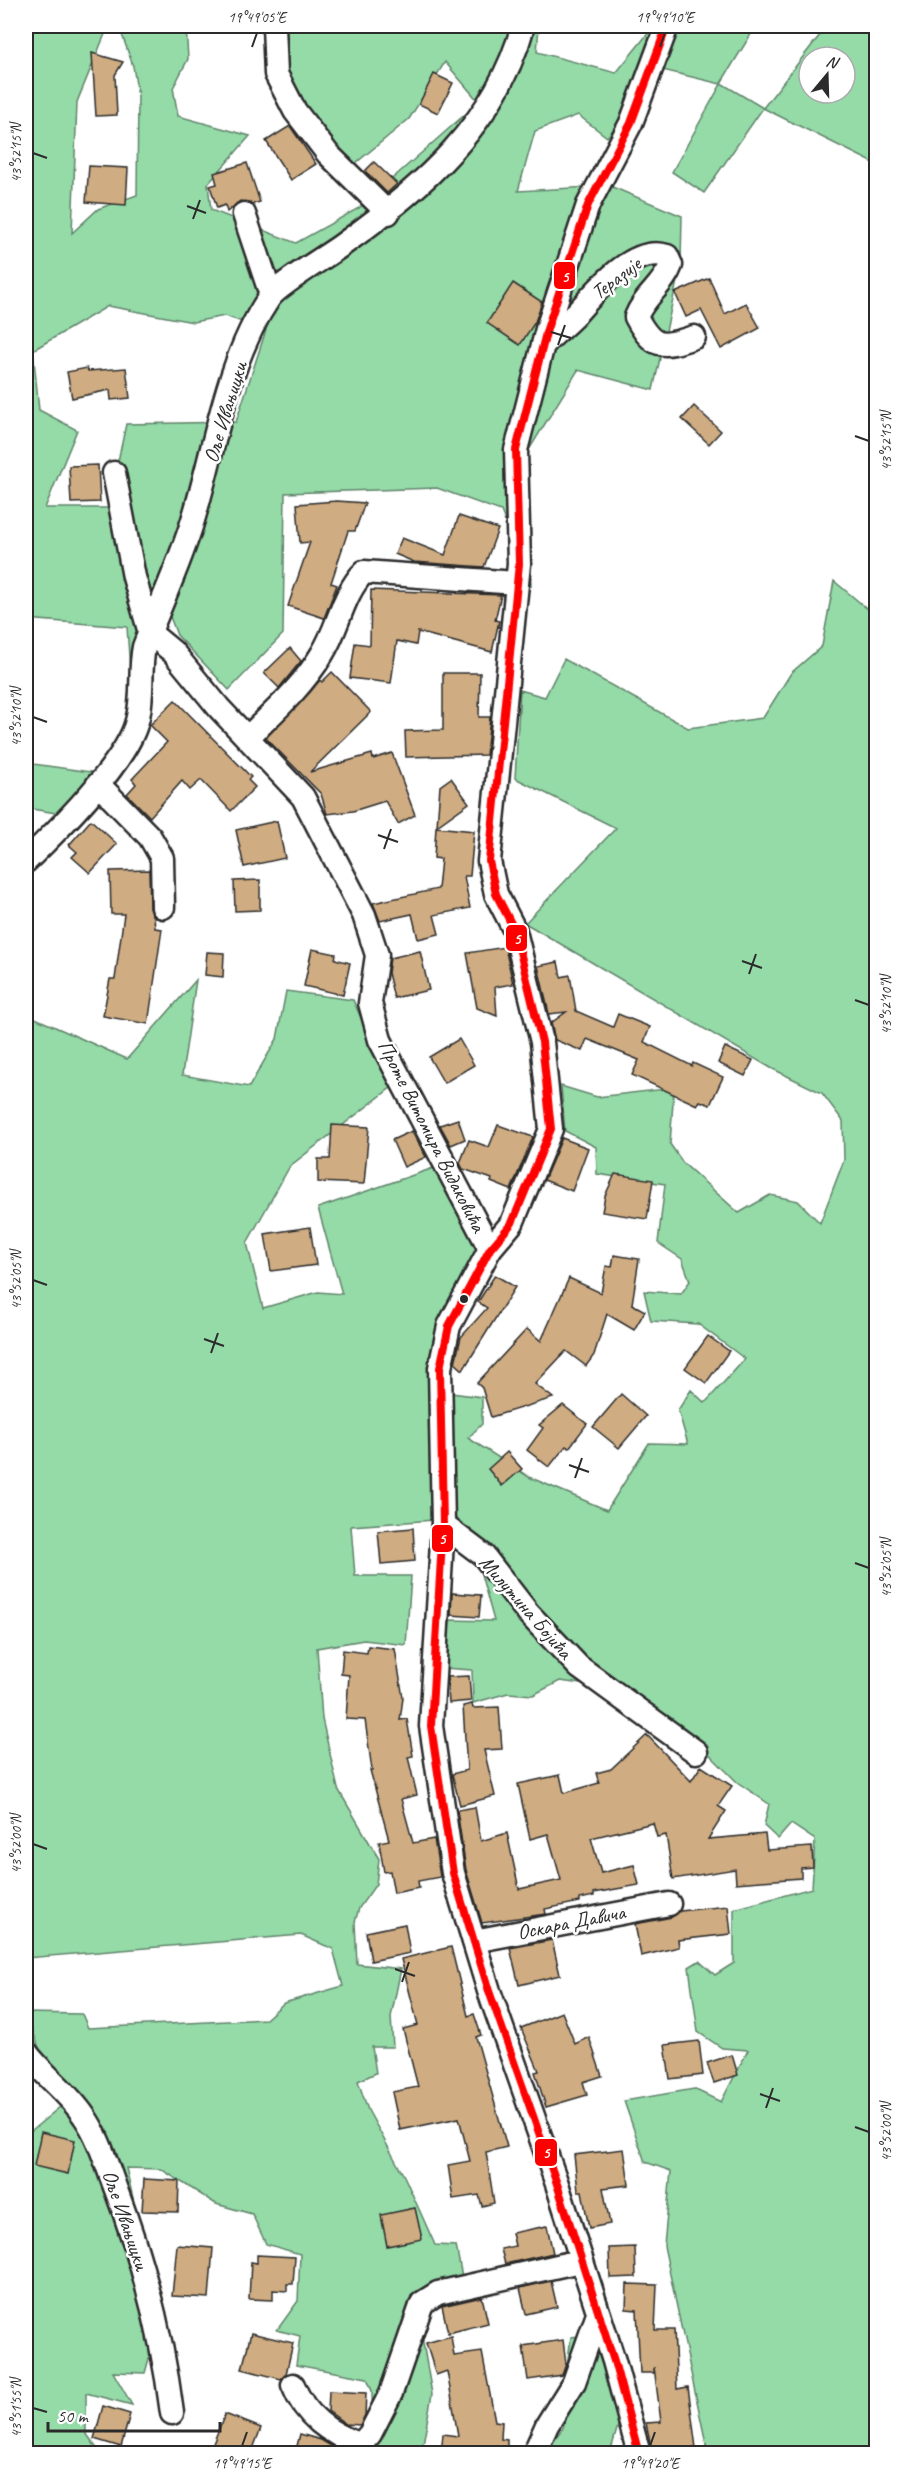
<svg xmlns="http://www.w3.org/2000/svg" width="902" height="2479" font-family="Caveat,sans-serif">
  <rect width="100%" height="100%" fill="#fff"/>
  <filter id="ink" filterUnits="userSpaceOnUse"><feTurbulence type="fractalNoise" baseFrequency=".0167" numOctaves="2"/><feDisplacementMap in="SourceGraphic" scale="12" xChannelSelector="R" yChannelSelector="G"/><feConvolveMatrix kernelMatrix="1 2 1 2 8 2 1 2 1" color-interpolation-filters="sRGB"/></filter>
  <g filter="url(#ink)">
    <g fill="#94dba8" stroke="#60836a" stroke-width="1.5" fill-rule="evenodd">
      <path d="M26,26H118L105,34L77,102L72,233L98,209L137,195L138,97L133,66L119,26H186L188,59L173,88L178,116L250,136L208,184L211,210L296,243L359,208L479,102L445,62L409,119L351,167L278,98L267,28L220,26H539L537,52L616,73L654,26H756L721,83L763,108L827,26H876V164L763,108L704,193L672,172L721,84L663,70L607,137L578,115L535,131L518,191L610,186L682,216L681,263L653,390L578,370L527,453L531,587L501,511L437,488L285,493L283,634L229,690L177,635L158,585L132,701L127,627L26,619ZM809,57H845V93H809ZM108,306L193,322L225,316L266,330L236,422L126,424L108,508H45L77,430L39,410L33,350Z"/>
      <path d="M834,581L876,616V2453H708L664,2246L671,2171L645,2162L624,2101L694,2089L721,2102L748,2050L722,2048L698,2032L689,1967L699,1961L715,1975L734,1963V1909L812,1888L815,1840L791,1824L778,1839L764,1826L769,1804L737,1782L701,1746L596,1686L560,1681L533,1695L508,1693L473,1703L472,1670L443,1668L448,1620L494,1621L479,1567L434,1520L351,1526L355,1576H411L406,1645L364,1640L317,1648L322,1719L338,1789L379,1859L376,1884L359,1908L355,1922L357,1964L401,1969L391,2017L393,2047H372L376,2073L358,2081L368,2110L405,2178L435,2245L456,2246L463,2282L411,2296L422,2337L432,2394L423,2444L407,2451L408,2453H373L372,2391L367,2378L296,2365L300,2336L277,2330L298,2301L300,2254L266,2244L252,2214L216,2204L161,2169L126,2168L162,2322L155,2337L145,2373L113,2372L132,2405L86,2393V2433L100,2453H26V2135L61,2106L26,2013L82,2014L88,2028L266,2019L284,2003L343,1986L333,1949L301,1935L26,1958V1014L127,1059L196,980L182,1075L249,1087L277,1039L286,991L353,1000L392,1087L290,1166L247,1243L263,1308L318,1292L342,1294L318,1208L451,1162L490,1231L445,1318L452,1376L451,1393L482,1397V1424L468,1438L529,1477L607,1510L649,1443L688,1444L678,1410L691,1390L705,1403L745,1359L698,1324L651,1321L644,1291L681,1294L690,1281L682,1259L658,1243L665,1184L597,1174L596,1147L565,1131L561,1086L597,1097L674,1088L670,1144L683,1163L739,1213L770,1195L798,1201L820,1223L844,1160L843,1121L822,1093L771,1068L525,923L616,828L515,778L520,690L545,697L564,659L688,728L763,718L791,673L822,646Z"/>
      <path d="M26,763L98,773L68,815L26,808Z"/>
      <path d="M600,2334L620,2419L610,2453L542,2454L563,2428L569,2403L567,2366L571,2337Z"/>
    </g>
    <g fill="#cfac82" stroke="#2b2b2b" stroke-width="1.5">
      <path d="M92,53L123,62L115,75L117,115L96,116Z"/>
      <path d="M434,74L453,83L438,113L419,104Z"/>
      <path d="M290,126L316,164L291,180L266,141Z"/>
      <path d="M374,162L397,184L387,193L365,171Z"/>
      <path d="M247,163L260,202L253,204L240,201L227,212L225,205L217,208L210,186L217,184L214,173Z"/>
      <path d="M89,166L128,168L126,205L86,202Z"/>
      <path d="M709,278L725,314L746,303L760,328L721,349L701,310L686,317L675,293Z"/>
      <path d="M513,283L542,302L535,322L520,345L487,323Z"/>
      <path d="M87,368L88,371L126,368L130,398L111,400L110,390L72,398L67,372Z"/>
      <path d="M694,406L721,431L709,444L682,419Z"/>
      <path d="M98,465L100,502L71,503L69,466Z"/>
      <path d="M337,501L365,503L355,531H348L331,583L337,585L324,618L288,606L310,542L300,543L297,504Z"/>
      <path d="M459,516L498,529L484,567L414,562L395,554L402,538L445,555Z"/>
      <path d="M371,590L501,595L495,620L499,621L492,652L418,632L416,645L397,641L391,683L350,678L355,643L370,645Z"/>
      <path d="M290,648L301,661L279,688L264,673Z"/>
      <path d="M332,672L371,712L310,772L372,754L373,759L392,753L415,815L398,824L385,801L353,811L327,814L321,794L266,738L320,680L322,682Z"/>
      <path d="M443,673H480L479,717H490L486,755L406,757L405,731L443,730Z"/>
      <path d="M175,700L251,777L248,780L255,787L231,811L201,780L190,790L182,781L150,817L127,794L136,784L132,779L167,742L150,725Z"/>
      <path d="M451,778L469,803L437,826L440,786Z"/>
      <path d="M91,820L117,844L90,873L72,857L77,852L69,845Z"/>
      <path d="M277,821L285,858L244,867L236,830Z"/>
      <path d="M436,827L474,831L470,876H464L470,908L434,915L439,934L418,939L412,914L380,921L373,903L438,889L441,859L434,858Z"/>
      <path d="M149,870L150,908L154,917L155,928L162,929L148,1024L103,1016L110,979H115L124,914H111L110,871Z"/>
      <path d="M260,880V910L235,911L234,881Z"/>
      <path d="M505,947L513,984L495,987L497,1016L477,1008L467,953Z"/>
      <path d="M312,949L336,954L335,959L350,963L343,995L304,986Z"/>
      <path d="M420,951L429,990L394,998L388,973L390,958Z"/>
      <path d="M207,952L224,953L223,977L205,975Z"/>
      <path d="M558,962L561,977L570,975L576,1011L613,1027L618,1014L650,1027L644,1042L692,1066L693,1063L723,1077L710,1105L700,1101L697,1105L632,1075L639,1060L587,1039L582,1051L555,1040L551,1023L566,1012L549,1014L538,966Z"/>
      <path d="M459,1039L474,1065L444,1083L429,1057Z"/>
      <path d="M725,1047L753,1060L745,1076L718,1063Z"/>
      <path d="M458,1119L465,1139L451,1145L440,1125Z"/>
      <path d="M332,1125L369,1127L364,1184L318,1182V1159H330Z"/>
      <path d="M498,1125L533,1137L511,1190L491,1182L492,1179L463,1169L460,1163L469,1140L489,1147Z"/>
      <path d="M412,1131L426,1157L404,1167L392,1140Z"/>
      <path d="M562,1138L588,1148L572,1191L544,1180Z"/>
      <path d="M615,1174L653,1180L647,1219L602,1212L605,1196Z"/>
      <path d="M310,1227L316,1265L271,1271L265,1234Z"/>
      <path d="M614,1255L639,1259L632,1304L645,1311L634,1330L607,1314L594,1355L586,1366L566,1351L535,1384L553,1398L491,1417L482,1388L477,1383L527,1329L541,1341L569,1278L601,1293L606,1266L612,1267Z"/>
      <path d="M495,1275L515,1287L463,1370L455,1363L461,1337L487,1308L478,1302Z"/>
      <path d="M708,1336L729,1351L706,1383L685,1368Z"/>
      <path d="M621,1394L646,1416L619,1448L593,1427Z"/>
      <path d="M563,1405L587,1424L569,1448L566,1446L549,1467L527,1450L543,1428L539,1425Z"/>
      <path d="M507,1452L522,1469L502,1486L488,1469Z"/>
      <path d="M413,1528L415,1561L381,1564L378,1531Z"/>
      <path d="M452,1593L481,1595L479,1617L451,1615Z"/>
      <path d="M368,1646L395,1649L403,1698L400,1720L407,1719L413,1756L408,1757L417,1795L401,1799L413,1843L434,1839L440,1877L418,1881L419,1888L394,1893L390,1871L384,1872L379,1842L389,1840L370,1770H372L365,1720L346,1719L349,1675L341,1674L343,1650L367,1653Z"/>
      <path d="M469,1676L471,1701L449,1703L447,1677Z"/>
      <path d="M472,1704L473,1708L499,1707L502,1749L484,1750L495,1796L460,1805L452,1774L467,1770L463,1706Z"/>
      <path d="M647,1735L691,1781L701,1766L732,1786L718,1806L726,1811L708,1839L765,1834L767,1850L812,1847L813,1867L801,1868V1878L736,1883L735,1869L673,1879L666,1835L657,1837L653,1823L591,1838L601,1873L634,1865L639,1885L594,1893V1896L580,1899V1902L545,1909L546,1914L482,1923L466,1870L457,1810L475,1807L481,1841L507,1833L519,1889L561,1880L548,1834L530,1839L518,1784L560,1775L564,1793L599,1783L596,1773L611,1769Z"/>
      <path d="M728,1906L731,1934L678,1940L679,1947L641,1956L635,1924L672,1917L680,1911Z"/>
      <path d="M405,1924L410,1953L371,1961L366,1932Z"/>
      <path d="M552,1940L560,1975L519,1985L510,1948Z"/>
      <path d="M451,1947L468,2016L474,2014L481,2035L476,2037L507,2147L486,2152L494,2203L482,2206L479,2195L453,2199L448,2165L470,2161L459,2118L400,2130L392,2092L418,2087L403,2029L418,2025L401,1959Z"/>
      <path d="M562,2012L575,2044L589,2037L602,2076L583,2082L587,2095L546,2107L535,2072L539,2071L521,2028Z"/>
      <path d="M699,2041L703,2075L670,2079L665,2045Z"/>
      <path d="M732,2055L738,2075L714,2083L707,2063Z"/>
      <path d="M41,2132L75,2140L68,2174L34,2166Z"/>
      <path d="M624,2149L629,2185L603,2188L610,2224L589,2228L582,2191H578L574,2155Z"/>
      <path d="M144,2179L179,2181L178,2212L142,2211Z"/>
      <path d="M415,2208L422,2239L387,2246L381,2215Z"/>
      <path d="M547,2226L553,2253L505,2264L501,2249L515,2246L512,2233Z"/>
      <path d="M177,2245L213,2248L209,2298L172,2296Z"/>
      <path d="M635,2247L636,2277L610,2278L609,2248Z"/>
      <path d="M257,2255L295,2257L293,2284H287V2291L273,2290V2300L249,2299L251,2262L257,2263Z"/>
      <path d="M551,2281L557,2307L526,2314L520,2288Z"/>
      <path d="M627,2284L657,2285L655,2330H674L677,2389L688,2387L696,2448L652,2451L646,2423L661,2422L654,2367V2373H640L637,2310L626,2309Z"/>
      <path d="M482,2297L488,2323L448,2333L442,2306Z"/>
      <path d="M251,2333L293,2343L286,2374L281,2379L242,2369Z"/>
      <path d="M451,2336L454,2356L482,2352L495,2421L502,2422L501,2439L507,2440V2454H441L443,2434L458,2436L447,2371L436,2375L426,2343Z"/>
      <path d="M563,2340L566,2364L562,2375L528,2380L523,2346Z"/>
      <path d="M329,2391L366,2393L365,2415L360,2425L346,2424L328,2411Z"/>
      <path d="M103,2406L130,2414L121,2447L94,2439Z"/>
      <path d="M225,2414L261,2428L251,2454H230L212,2446Z"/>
      <path d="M300,2434L321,2440L345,2454H295Z"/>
    </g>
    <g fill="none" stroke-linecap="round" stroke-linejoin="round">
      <defs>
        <g id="minor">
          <path d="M274,26L276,74L295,111L328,154L388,213"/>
          <path d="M244,214L271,295"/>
          <path d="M545,343C554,334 564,326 573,317C594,294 632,244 667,256L671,265C664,285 644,296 636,317C653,349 662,348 694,337"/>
          <path d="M114,473L134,577L150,633L173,652L219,708L303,797L364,915L377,955L370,1003L380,1040L490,1249"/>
          <path d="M248,737C275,711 303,686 322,654C339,627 342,595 364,572L517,583"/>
          <path d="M98,784L150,837L162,858L163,907"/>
          <path d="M26,861C57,831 127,762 137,721C144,697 139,671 144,647C160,605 180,563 193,520C215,448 226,362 269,298C278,285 327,256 342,245C422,188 496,124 523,26"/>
          <path d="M443,1525L483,1555L528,1613L579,1667L696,1752"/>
          <path d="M474,1941L669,1904"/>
          <path d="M26,2052C43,2075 68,2092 84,2116C99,2137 106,2163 115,2187C143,2261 162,2334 172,2413"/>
          <path d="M293,2385C305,2416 329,2433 360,2445L370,2434L391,2393L422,2303L438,2293L580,2261"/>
          <path d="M534,2454L547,2425L574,2382L598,2314"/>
          <path d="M639,2454L614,2361L557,2184L489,1991L453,1873L431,1726L443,1525L440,1368L449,1326L490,1249L512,1223L551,1129L542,1042L515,931L496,894L489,861L519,564L516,450L547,329L588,205L631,123L667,26"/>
        </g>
      </defs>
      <use href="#minor" stroke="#2b2b2b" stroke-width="27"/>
      <use href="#minor" stroke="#fff" stroke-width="22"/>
      <defs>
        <path id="bus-1" d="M639,2454L614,2361L557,2184L489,1991L453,1873L431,1726L443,1525L440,1368L449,1326L490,1249L512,1223L551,1129L542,1042L515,931L496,894L489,861L519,564L516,450L547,329L588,205L631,123L667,26"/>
      </defs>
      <use href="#bus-1" stroke="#fff" stroke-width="12"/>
      <use href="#bus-1" stroke="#f00" stroke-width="8"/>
    </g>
  </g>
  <path fill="none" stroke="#2b2b2b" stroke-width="2" d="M252,47L257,33M660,47L665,33M33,153L47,158M187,206L206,213M193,219L200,200M551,332L571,338M558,345L565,325M855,436L869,441M33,717L47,722M378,835L398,842M384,849L391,829M742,961L762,968M749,974L756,954M855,1000L869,1005M33,1280L47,1285M204,1339L224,1346M211,1353L218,1333M569,1465L589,1472M575,1478L582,1458M855,1563L869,1568M33,1844L47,1849M395,1969L415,1976M402,1982L409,1962M760,2094L780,2101M766,2108L773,2088M855,2127L869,2132M33,2408L47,2412M242,2446L247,2432M650,2446L655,2432"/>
  <circle fill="#2b2b2b" stroke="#fff" stroke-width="2" cx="464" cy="1299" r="5"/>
  <g text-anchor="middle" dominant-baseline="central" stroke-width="5" stroke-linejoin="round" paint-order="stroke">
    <g font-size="21" fill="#2b2b2b" stroke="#fff">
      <text transform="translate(616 278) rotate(-37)">Теразије</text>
      <text transform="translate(225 412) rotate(-73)">Оље Ивањицки</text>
      <text transform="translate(432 1136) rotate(63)">Проте Витомира Видаковића</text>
      <text transform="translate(526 1607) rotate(49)">Милутина Бојића</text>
      <text transform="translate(571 1922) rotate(-11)">Оскара Давича</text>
      <text transform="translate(126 2220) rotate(71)">Оље Ивањицки</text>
    </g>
  </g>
  <g stroke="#fff" stroke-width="2">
    <rect x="553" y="261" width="23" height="29" rx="6" fill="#f00"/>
    <rect x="505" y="924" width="23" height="28" rx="6" fill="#f00"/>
    <rect x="431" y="1524" width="23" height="29" rx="6" fill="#f00"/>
    <rect x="534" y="2138" width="24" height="29" rx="6" fill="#f00"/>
  </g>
  <g font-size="16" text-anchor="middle" font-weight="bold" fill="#fff">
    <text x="565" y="282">5</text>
    <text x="517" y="944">5</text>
    <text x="442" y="1544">5</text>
    <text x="546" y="2158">5</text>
  </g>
  <rect width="902" height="2479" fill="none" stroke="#fff" stroke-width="66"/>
  <g transform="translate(827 75) rotate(19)"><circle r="28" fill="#ffffff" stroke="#aaaaaa" stroke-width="1.5"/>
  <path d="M0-4.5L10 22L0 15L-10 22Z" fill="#2b2b2b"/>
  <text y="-9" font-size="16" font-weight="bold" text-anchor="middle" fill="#2b2b2b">N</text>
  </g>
  <path d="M48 2422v9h172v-9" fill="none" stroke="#2b2b2b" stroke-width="3"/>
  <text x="57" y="2422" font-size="18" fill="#2b2b2b" stroke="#ffffff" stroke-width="4.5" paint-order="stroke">50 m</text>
  <rect x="33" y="33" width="836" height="2413" fill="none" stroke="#2b2b2b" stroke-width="2"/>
  <g font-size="15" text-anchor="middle" fill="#2b2b2b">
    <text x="257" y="22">19°49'05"E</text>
    <text x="665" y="22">19°49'10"E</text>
    <text transform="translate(16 153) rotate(-90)" y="5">43°52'15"N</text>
    <text transform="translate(886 441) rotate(-90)" y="5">43°52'15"N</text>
    <text transform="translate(16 717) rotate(-90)" y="5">43°52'10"N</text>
    <text transform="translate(886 1005) rotate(-90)" y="5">43°52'10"N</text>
    <text transform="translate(16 1280) rotate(-90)" y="5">43°52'05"N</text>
    <text transform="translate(886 1568) rotate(-90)" y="5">43°52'05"N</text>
    <text transform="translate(16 1844) rotate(-90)" y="5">43°52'00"N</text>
    <text transform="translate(886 2132) rotate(-90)" y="5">43°52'00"N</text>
    <text transform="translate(16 2408) rotate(-90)" y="5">43°51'55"N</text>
    <text x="242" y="2468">19°49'15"E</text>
    <text x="650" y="2468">19°49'20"E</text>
  </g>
</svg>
